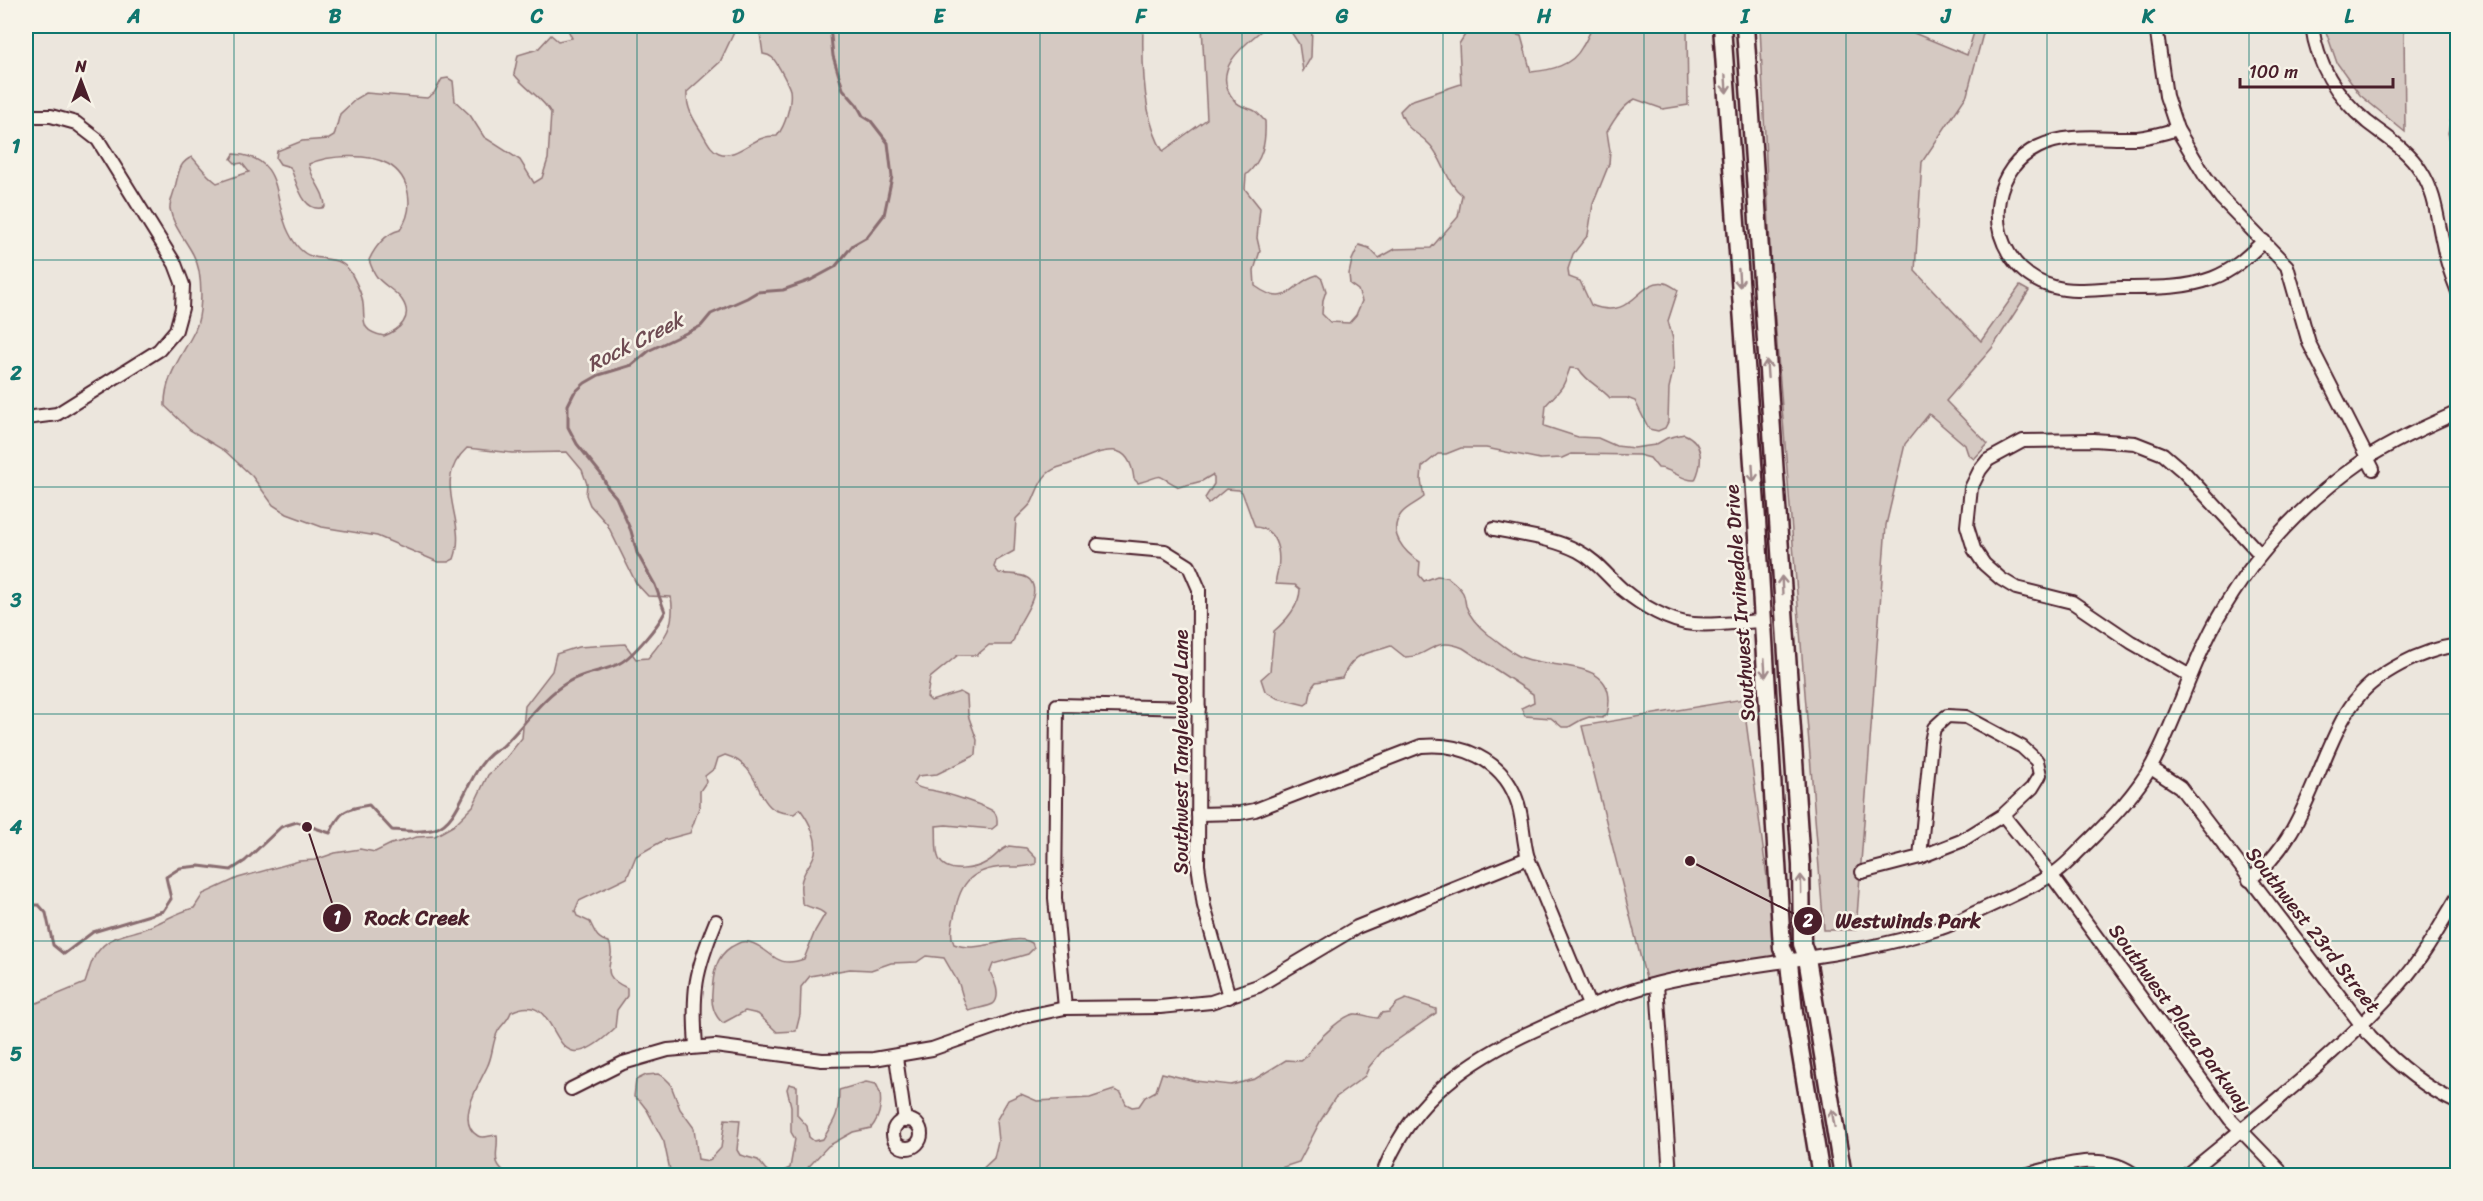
<svg xmlns="http://www.w3.org/2000/svg" width="2483" height="1201" font-family="Sriracha,sans-serif">
  <rect width="100%" height="100%" fill="#ece6dd"/>
  <filter id="ink" filterUnits="userSpaceOnUse"><feTurbulence type="fractalNoise" baseFrequency=".0167" numOctaves="2"/><feDisplacementMap in="SourceGraphic" scale="12" xChannelSelector="R" yChannelSelector="G"/><feConvolveMatrix kernelMatrix="1 2 1 2 8 2 1 2 1" color-interpolation-filters="sRGB"/></filter>
  <g filter="url(#ink)">
    <g fill="#d5c9c2" stroke="#907476" stroke-width="1.5">
      <path d="M566,26H737L720,62L687,92C686,107 693,119 701,131C706,138 710,150 719,153C734,159 749,142 763,138C767,136 772,136 777,136C785,126 792,104 790,90C788,83 783,75 780,69C775,61 773,55 763,54L759,26H1143C1142,62 1143,120 1163,151L1207,119L1202,26H1267C1245,44 1209,70 1234,100C1240,108 1248,107 1255,111C1258,113 1262,118 1265,121C1266,143 1263,160 1246,175L1245,189L1260,208L1257,238L1260,251L1254,270L1255,286C1290,311 1290,282 1317,275L1322,279L1326,291L1323,300L1322,314L1330,322L1349,323L1356,315L1362,301L1358,290L1350,284L1349,274L1352,260L1359,245L1369,248L1379,258L1395,249L1431,248L1458,217L1462,195C1446,182 1444,161 1431,146C1417,130 1408,134 1400,111L1410,101L1461,84L1459,44L1466,33L1504,32L1521,36L1531,72C1551,70 1572,66 1582,47C1587,40 1589,32 1594,26H1687L1688,105L1663,109L1635,99C1622,107 1615,118 1607,132L1610,151L1609,164L1593,204L1588,235L1573,254L1568,269L1569,277L1580,281L1591,305C1634,322 1638,278 1665,283C1669,284 1675,288 1678,290L1668,321L1673,339L1674,367L1669,388L1668,422L1665,428L1658,431L1649,429L1635,401L1627,398H1610C1600,387 1587,382 1579,369L1570,368C1562,391 1562,387 1546,405L1544,426L1578,437L1598,438L1616,446L1634,448L1655,445L1667,438L1684,434C1704,442 1703,463 1695,480C1681,481 1672,468 1658,468L1650,458L1639,455L1571,454L1562,458L1540,459L1486,448H1461L1446,454H1438L1422,467L1421,480L1424,497C1417,503 1406,507 1401,514C1387,533 1404,552 1420,562L1419,575L1424,581L1437,576L1447,577C1452,581 1459,586 1463,593C1465,597 1465,602 1466,606C1470,618 1479,627 1489,635C1498,641 1509,651 1519,656C1551,672 1622,655 1607,715L1602,718L1589,717L1581,720L1569,727H1562L1551,718L1525,716L1521,708L1534,702L1533,694L1463,648C1432,635 1432,657 1405,657L1391,646C1366,655 1355,650 1342,678L1316,682L1312,687L1309,702L1305,705L1277,698L1265,691L1261,679L1270,671L1274,631C1286,621 1300,605 1300,589L1295,585L1276,584C1275,578 1277,575 1278,569C1281,551 1276,528 1255,527L1242,492L1239,490L1226,489L1208,504L1205,498L1214,484V477L1212,475L1202,481L1179,487C1151,472 1168,475 1138,483L1134,479C1129,437 1101,451 1072,463C1063,467 1055,466 1047,474C1039,482 1037,492 1032,502C1028,508 1021,513 1016,519L1014,551L996,561L994,567L999,573C1007,575 1024,573 1030,580C1042,595 1022,615 1018,628C1015,634 1015,639 1011,645H989L977,655H958L930,678L927,697L931,701L960,692L967,696L968,715L977,740L976,755L937,774L918,776L913,784C921,790 926,789 935,791C946,793 987,806 994,812C998,816 997,820 997,825L992,829L946,825L936,826C937,836 935,851 939,859C947,875 976,869 987,862C995,858 1000,849 1009,846L1026,848L1036,858V864C1025,868 1016,867 1004,867C973,869 960,882 955,912C953,922 949,935 954,944C981,955 1013,931 1032,943L1034,948L1028,954L993,964L990,972C994,979 1002,997 993,1004C988,1007 976,1008 969,1011L965,1004L959,984L944,958L926,956L917,962L891,963L871,970L850,969L810,976L801,987L800,1015L796,1031L777,1032L758,1014L745,1011L723,1023C714,1016 711,1004 712,993C713,975 715,957 731,947C737,944 742,940 749,942C772,948 773,970 804,959L815,931L825,914C818,907 809,909 802,903C802,897 800,890 801,884C802,873 809,867 813,858C821,843 809,821 800,809L794,814C787,813 781,813 775,810C755,799 760,765 725,755L718,758L715,768L705,776L706,782L700,791V805L690,833L664,840L636,856L627,878L579,901L575,911L577,916L590,922C595,932 596,939 609,942C618,963 594,973 627,988V996L617,1010L615,1028C542,1099 568,984 511,1012C508,1021 503,1023 498,1031C492,1042 493,1056 487,1067C480,1082 454,1123 478,1136C483,1139 491,1135 497,1135C499,1154 489,1162 509,1175H26V1000L37,1003L85,983C89,972 91,958 100,949C111,935 131,934 146,928C163,922 177,912 194,908L203,894L238,878L299,861L315,860L335,853L360,849L375,852L391,844L417,837L435,836L453,826L473,806L488,775L506,758L522,738L525,706L552,671L556,654L578,647L625,644L636,659L648,658C665,638 676,625 671,597L648,596L636,583L607,524L590,505L586,495L587,484L582,470L567,452L512,453L467,448C429,483 469,520 454,559L448,562H438L377,536L322,527L287,514L273,505L252,476L225,451L190,430L165,406C164,376 183,355 195,330C202,315 202,288 199,271C195,248 174,232 170,209C169,202 175,191 176,183C179,171 180,162 192,157C201,167 206,175 217,183L249,172L242,163L236,164L231,159L234,154C286,157 272,201 289,233C293,241 301,253 311,256C327,261 341,256 351,273C355,280 360,291 362,298C367,319 356,330 384,336C399,330 414,318 402,300C396,291 384,286 377,277C373,272 371,266 369,260C375,247 386,233 400,230C415,209 411,177 388,164C369,153 328,155 309,164C311,181 325,190 325,207C302,215 297,181 290,167L280,164L276,158L277,151L302,141L329,139L334,136L340,114L356,99L366,93L427,98L434,93L442,79L448,78L453,81L455,101L470,115L484,137L520,160L534,183L542,178L548,159L551,113C542,97 525,89 514,74L518,55L538,49L551,35L558,41L572,38Z"/>
      <path d="M1287,26H1312L1311,57L1303,71L1299,44Z"/>
      <path d="M1760,26H1897L1967,55L1976,26H1985L1967,95L1922,162L1915,271L1981,341L2020,286L2029,291L1992,348L1946,401L1988,444L1974,459L1968,454L1965,445L1929,414L1905,444L1886,525L1856,930H1824L1771,270Z"/>
      <path d="M2324,26H2404L2405,132L2360,95L2337,63Z"/>
      <path d="M2457,90L2458,168H2457L2448,133Z"/>
      <path d="M1743,699L1777,952L1770,957L1763,959L1646,979L1582,726Z"/>
      <path d="M1406,999L1436,1009V1013L1383,1050L1369,1067L1365,1076L1335,1098L1321,1120L1299,1162L1256,1176L976,1175L994,1158L998,1141L996,1121L1008,1100L1021,1094L1037,1101L1090,1098L1114,1090L1121,1093L1126,1104L1132,1107L1139,1106L1145,1097L1156,1091L1162,1073L1195,1081L1231,1085L1255,1079L1286,1060L1301,1061C1308,1057 1308,1052 1313,1046C1321,1037 1342,1016 1354,1014C1363,1013 1369,1018 1378,1018L1381,1013L1389,1012L1397,1003Z"/>
      <path d="M658,1074L664,1077L670,1083L680,1109L694,1128L698,1159L709,1161L721,1148L725,1119L740,1120L737,1150L740,1155L758,1160L766,1170L774,1175L790,1168L795,1139L791,1132V1106L787,1089L789,1084L797,1086V1115L807,1126L809,1137L814,1141L823,1139C836,1118 839,1114 839,1090L866,1082L876,1084C884,1097 881,1116 871,1128L853,1132L828,1146L801,1175H671L664,1142L647,1110L640,1101L634,1097L636,1080L646,1075Z"/>
    </g>
    <g fill="none" stroke-linecap="round" stroke-linejoin="round">
      <path stroke="#896c6f" stroke-width="3" d="M26,905H39L46,913L53,945L64,954L93,932L163,911L171,899L166,877L180,868L199,866L231,870L245,861L281,827L297,822L330,833C341,810 345,809 369,805L392,830C405,831 422,833 435,829C464,820 467,762 502,747C524,726 541,698 568,682C584,672 604,672 620,663C633,656 658,626 665,612L655,585L637,553L631,531L616,497L608,488L601,474L577,444L568,427V405L574,393L585,383L599,375L632,365L650,350L701,326L711,314L747,298L757,292L783,290L811,280L835,267L853,245L867,237L884,215L892,177L888,143L871,121L863,116L857,105L843,89L833,56L830,26"/>
      <defs>
        <g id="street">
          <path d="M2156,26L2166,96L2177,129L2205,176L2221,198L2287,266L2309,343L2373,469"/>
          <path d="M2312,26C2317,64 2337,97 2367,122C2386,137 2407,149 2421,171C2436,194 2437,219 2443,244C2446,261 2452,277 2458,292"/>
          <path d="M26,116H51L76,123L98,140L175,264L183,285L182,308L176,330L159,350L57,414L26,418"/>
          <path d="M2177,129C2164,133 2150,137 2137,138C2104,139 2068,132 2038,147C2017,157 2003,176 1999,199C1992,238 2015,277 2054,287C2075,293 2101,288 2123,288C2153,288 2184,289 2213,278C2234,270 2248,256 2264,241"/>
          <path d="M1494,529C1522,535 1553,538 1578,551C1597,561 1608,577 1623,590C1641,605 1669,622 1693,624C1715,626 1740,622 1762,621"/>
          <path d="M1098,545L1165,551L1189,566L1199,589L1198,865L1204,906L1229,997"/>
          <path d="M2190,676L2131,642L2072,602L2016,588L2001,579L1984,564L1974,549L1967,526L1971,488L1980,470L1988,460L2023,441L2094,440L2135,443L2163,454L2184,472L2260,554"/>
          <path d="M2151,768L2180,787L2370,1036C2396,1064 2423,1087 2458,1103"/>
          <path d="M1198,814L1240,813L1255,810L1421,746C1460,742 1501,759 1516,798C1524,817 1522,838 1528,858L1589,1005"/>
          <path d="M2003,815L1961,841L1920,857L1931,742L1934,728L1947,716L1966,717L2022,747L2037,761L2040,775L2032,788L2003,815L2052,876L2230,1119L2285,1176"/>
          <path d="M1862,872L1920,857"/>
          <path d="M2249,880C2291,849 2307,800 2327,753C2336,733 2344,713 2358,697C2369,683 2386,672 2401,664C2420,654 2437,648 2458,645"/>
          <path d="M1657,984L1670,1176"/>
          <path d="M1065,1008L1055,898L1057,705L1199,708"/>
          <path d="M696,1046C692,991 695,972 716,921"/>
          <path d="M896,1057L905,1121"/>
          <path d="M571,1089L623,1063L668,1050L715,1046L822,1060L874,1059L932,1049L1023,1017L1065,1008L1160,1007L1211,1002L1258,986L1357,927L1528,858"/>
          <circle cx="907" cy="1134" r="14"/>
          <path d="M1382,1176C1407,1107 1458,1067 1522,1036C1567,1015 1611,995 1659,983C1752,961 1849,959 1941,928C1954,924 1966,917 1979,911C2002,900 2026,890 2048,877C2064,869 2077,852 2090,840C2113,817 2136,793 2152,765C2178,717 2191,665 2218,618C2254,554 2305,501 2364,460C2393,441 2427,426 2458,412"/>
          <path d="M2021,1176C2058,1167 2103,1149 2136,1176"/>
          <path d="M2185,1176C2259,1115 2336,1056 2400,984C2423,958 2440,926 2458,896"/>
        </g>
        <g id="secondary">
          <path d="M1722,26L1757,520L1782,948L1789,962L1794,1013L1821,1176"/>
          <path d="M1745,26L1801,865L1802,944L1807,958L1843,1176"/>
        </g>
      </defs>
      <use href="#street" stroke="#4a1f2b" stroke-width="16"/>
      <use href="#secondary" stroke="#4a1f2b" stroke-width="21"/>
      <use href="#street" stroke="#f7f3e8" stroke-width="12"/>
      <use href="#secondary" stroke="#f7f3e8" stroke-width="16"/>
    </g>
    <defs><path id="oneway-shaft" d="M-6 0H5M1.5-3L5.5 0L1.5 3" fill="none" stroke-width="1.6" stroke-linecap="round" stroke-linejoin="round" transform="scale(1.5)"/></defs>
    <g stroke="#a0898a">
      <use href="#oneway-shaft" transform="translate(1726 84) rotate(86)"/>
      <use href="#oneway-shaft" transform="translate(1739 278) rotate(86)"/>
      <use href="#oneway-shaft" transform="translate(1767 369) rotate(-94)"/>
      <use href="#oneway-shaft" transform="translate(1753 473) rotate(86)"/>
      <use href="#oneway-shaft" transform="translate(1782 585) rotate(-93)"/>
      <use href="#oneway-shaft" transform="translate(1765 668) rotate(86)"/>
      <use href="#oneway-shaft" transform="translate(1801 884) rotate(-91)"/>
      <use href="#oneway-shaft" transform="translate(1833 1118) rotate(-100)"/>
    </g>
  </g>
  <path fill="none" stroke="#0f766e" stroke-width="1.5" stroke-opacity="0.55" d="M234,26V1176M436,26V1176M637,26V1176M839,26V1176M1040,26V1176M1242,26V1176M1443,26V1176M1644,26V1176M1846,26V1176M2047,26V1176M2249,26V1176M26,260H2458M26,487H2458M26,714H2458M26,941H2458"/>
  <g text-anchor="middle" dominant-baseline="central" stroke-width="5" stroke-linejoin="round" paint-order="stroke">
    <g font-size="20" fill="#4a1f2b" stroke="#f7f3e8">
      <text transform="translate(1740 603) rotate(-94)">Southwest Irvinedale Drive</text>
      <text transform="translate(1181 752) rotate(-90)">Southwest Tanglewood Lane</text>
      <text transform="translate(2313 930) rotate(52)">Southwest 23rd Street</text>
      <text transform="translate(2180 1018) rotate(54)">Southwest Plaza Parkway</text>
    </g>
    <g font-size="21" font-style="italic" fill="#6f4c53" stroke="#f7f3e8">
      <text transform="translate(635 342) rotate(-27)">Rock Creek</text>
    </g>
  </g>
  <path fill="none" stroke="#4a1f2b" stroke-width="2" d="M307 827L337 918M1690 861L1808 921"/>
  <g fill="#4a1f2b" stroke="#f7f3e8" stroke-width="2">
    <circle cx="307" cy="827" r="6"/>
    <circle cx="1690" cy="861" r="6"/>
    <circle cx="337" cy="918" r="15"/>
    <circle cx="1808" cy="921" r="15"/>
  </g>
  <g font-size="18" text-anchor="middle" font-weight="bold" fill="#fff">
    <text x="337" y="924">1</text>
    <text x="1808" y="927">2</text>
  </g>
  <g font-size="21" text-anchor="middle" font-weight="bold" fill="#4a1f2b" stroke="#f7f3e8" stroke-width="5" stroke-linejoin="round" paint-order="stroke">
    <text x="417" y="925">Rock Creek</text>
    <text x="1908" y="928">Westwinds Park</text>
  </g>
  <rect width="2483" height="1201" fill="none" stroke="#f7f3e8" stroke-width="66"/>
  <g transform="translate(81 81)" stroke="#f7f3e8" stroke-width="4.5" paint-order="stroke">
  <path d="M0-4.5L10 22L0 15L-10 22Z" fill="#4a1f2b"/>
  <text y="-9" font-size="16" font-weight="bold" text-anchor="middle" fill="#4a1f2b">N</text>
  </g>
  <path d="M2240 78v9h153v-9" fill="none" stroke="#4a1f2b" stroke-width="3"/>
  <text x="2249" y="78" font-size="18" fill="#4a1f2b" stroke="#f7f3e8" stroke-width="4.5" paint-order="stroke">100 m</text>
  <rect x="33" y="33" width="2417" height="1135" fill="none" stroke="#0f766e" stroke-width="2"/>
  <g font-size="20" text-anchor="middle" font-weight="bold" fill="#0f766e">
    <text x="134" y="23">A</text>
    <text x="335" y="23">B</text>
    <text x="537" y="23">C</text>
    <text x="738" y="23">D</text>
    <text x="939" y="23">E</text>
    <text x="1141" y="23">F</text>
    <text x="1342" y="23">G</text>
    <text x="1544" y="23">H</text>
    <text x="1745" y="23">I</text>
    <text x="1946" y="23">J</text>
    <text x="2148" y="23">K</text>
    <text x="2349" y="23">L</text>
    <text x="16" y="153">1</text>
    <text x="16" y="380">2</text>
    <text x="16" y="607">3</text>
    <text x="16" y="834">4</text>
    <text x="16" y="1061">5</text>
  </g>
</svg>
